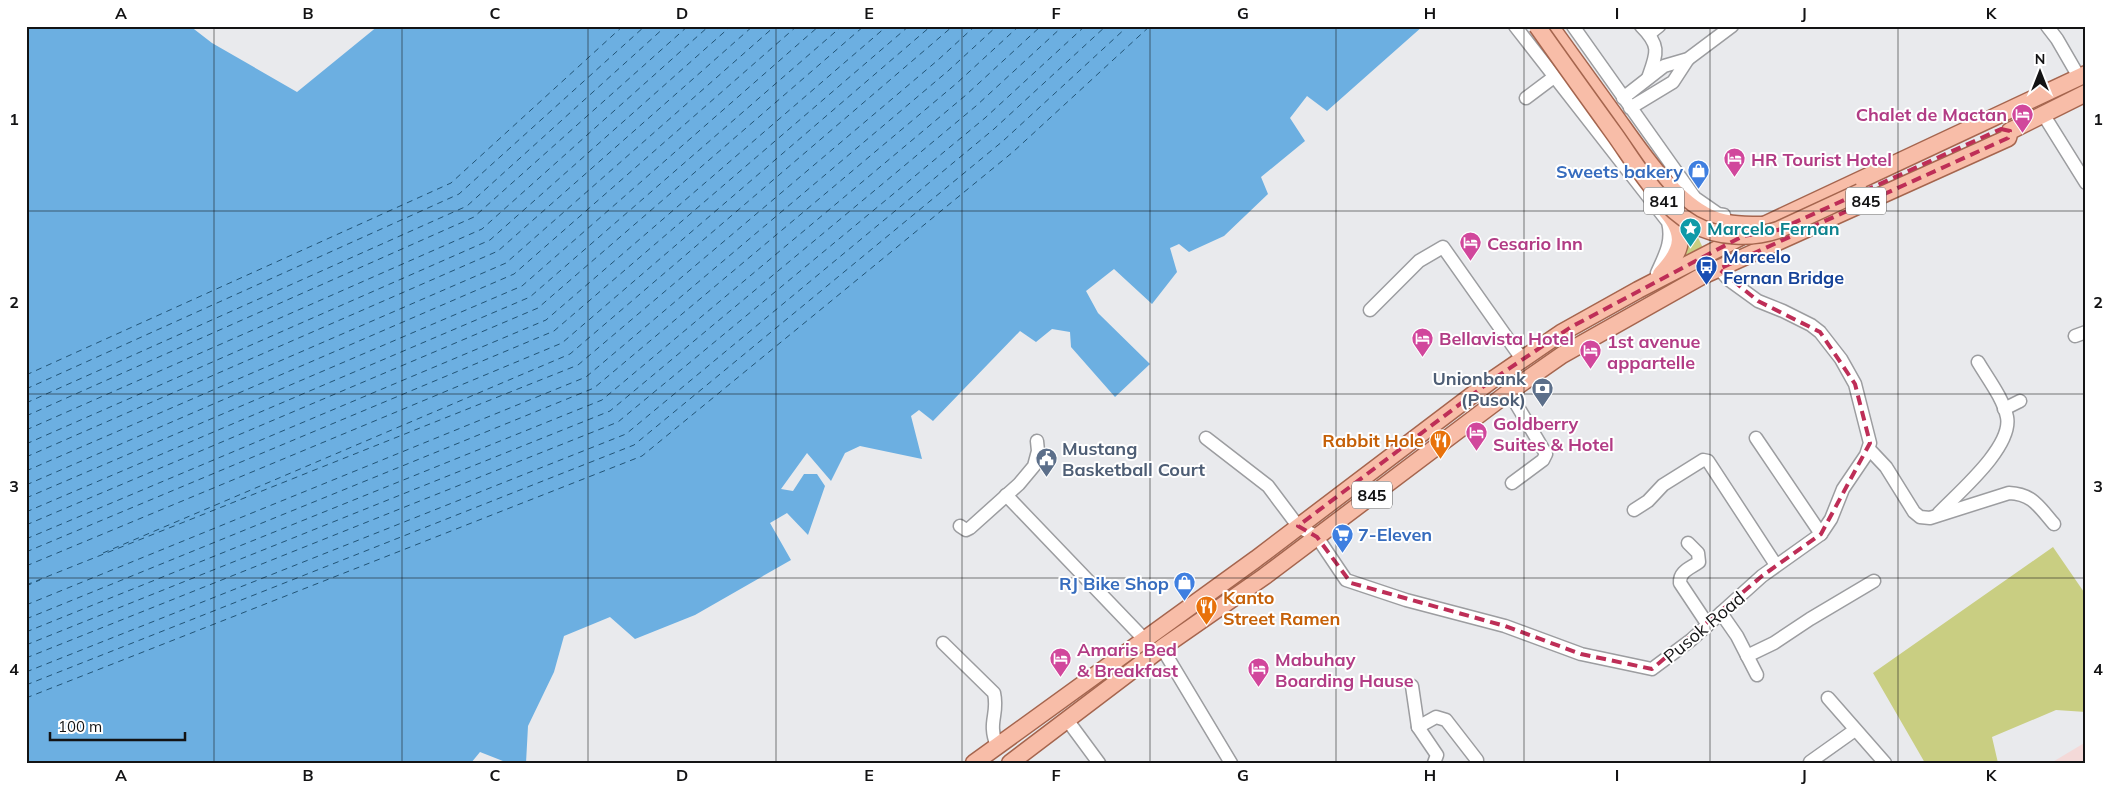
<svg xmlns="http://www.w3.org/2000/svg" width="2112" height="789" font-family="Mulish,sans-serif">
  <rect width="100%" height="100%" fill="#e9eaed"/>
  <path fill="#f4d9d8" d="M2086,742V763H2051Z"/>
  <g fill="#c9ce82">
    <path d="M1684,226L1696,233L1702,246L1700,256L1676,267Z"/>
    <path d="M2053,547L2086,595V712L2056,710L1992,737L1998,763H1925L1873,673Z"/>
  </g>
  <path fill="#6cafe1" d="M26,26H190L212,43L297,92L378,26H1423L1327,111L1307,96L1290,118L1305,141L1261,177L1268,194L1224,236L1189,252L1179,244L1170,248L1177,272L1152,304L1114,269L1086,291L1098,313L1150,364L1115,397L1071,347L1070,332L1052,329L1036,342L1020,331L933,421L919,410L911,416L922,459L860,446L845,453L831,481L807,453L781,489L793,491L804,474H817L825,486L808,535L787,513L770,523L791,560L695,615L635,639L610,617L564,636L554,672L528,726L526,763H508L480,752L471,763H26Z"/>
  <g fill="none" stroke-linecap="round" stroke-linejoin="round">
    <g stroke="#225476" stroke-width="1" stroke-dasharray="6 5" stroke-linecap="butt">
      <path d="M26,375L451,183L623,26"/>
      <path d="M26,389L459,194L645,26"/>
      <path d="M26,403L467,206L666,26"/>
      <path d="M26,416L474,217L688,26"/>
      <path d="M26,430L482,229L709,26"/>
      <path d="M26,444L490,240L731,26"/>
      <path d="M26,457L498,251L753,26"/>
      <path d="M26,471L506,263L775,26"/>
      <path d="M26,485L514,274L797,26"/>
      <path d="M26,498L522,286L819,26"/>
      <path d="M26,512L530,297L842,26"/>
      <path d="M26,525L538,308L864,26"/>
      <path d="M26,539L546,320L887,26"/>
      <path d="M26,552L554,331L909,26"/>
      <path d="M103,553L570,354L953,26"/>
      <path d="M26,566L562,343L931,26"/>
      <path d="M26,585L578,365L938,60L975,26"/>
      <path d="M26,586L40,580"/>
      <path d="M26,605L586,377L948,71L997,26"/>
      <path d="M26,619L594,388L957,83L1019,26"/>
      <path d="M26,632L602,400L966,95L1041,26"/>
      <path d="M26,645L610,411L976,106L1063,26"/>
      <path d="M26,658L618,422L985,118L1085,26"/>
      <path d="M26,672L626,434L994,129L1106,26"/>
      <path d="M26,685L634,445L1003,141L1128,26"/>
      <path d="M26,698L642,456L1013,152L1150,26"/>
    </g>
    <defs>
      <g id="minor">
        <path d="M1515,26L1668,222C1673,242 1665,255 1657,273"/>
        <path d="M1573,26L1695,198L1718,214L1724,215"/>
        <path d="M1641,26C1661,46 1657,53 1648,78"/>
        <path d="M2047,26L2057,39L2079,77"/>
        <path d="M1649,34L1659,26"/>
        <path d="M1526,98L1554,77"/>
        <path d="M1623,98L1664,66L1688,59L1732,26"/>
        <path d="M1630,108L1673,82L1688,59"/>
        <path d="M2043,114L2086,183"/>
        <path d="M1370,310L1419,261L1443,247L1522,359"/>
        <path d="M2075,336L2086,332"/>
        <path d="M1509,392L1546,454L1543,460L1512,483"/>
        <path d="M2004,409L2020,401"/>
        <path d="M1206,438L1268,486L1298,526L1317,537L1346,580L1406,600L1505,626L1581,654L1652,669L1691,640L1762,576L1821,534L1831,519L1843,489L1866,455L1870,443L1855,384L1841,359L1820,332L1811,325L1783,311L1758,301L1729,280L1719,269"/>
        <path d="M1756,438L1821,534"/>
        <path d="M1869,449L1886,467L1914,512L1920,517L1930,518L2009,493C2033,494 2039,507 2054,524"/>
        <path d="M1006,495L1145,640"/>
        <path d="M1634,510L1648,501L1663,485L1703,460L1708,461L1776,565"/>
        <path d="M1939,513C1958,493 2013,447 2007,417C2003,398 1988,379 1978,362"/>
        <path d="M960,526L966,530L970,528L1019,484L1034,466L1038,451L1037,441"/>
        <path d="M1688,543L1698,553L1699,562C1691,568 1679,571 1680,583L1708,625"/>
        <path d="M1721,613L1737,636L1757,675"/>
        <path d="M943,643L994,693C999,715 987,721 997,746"/>
        <path d="M1162,648L1231,763"/>
        <path d="M1747,656L1774,643L1810,619L1874,581"/>
        <path d="M1412,686L1418,727L1437,755L1434,763"/>
        <path d="M1828,698L1885,763"/>
        <path d="M1068,721L1099,763"/>
        <path d="M1418,727L1436,717L1446,720L1477,760"/>
        <path d="M1810,762L1855,730"/>
      </g>
      <g id="major">
        <path d="M1550,26C1572,56 1593,86 1615,116C1638,148 1668,194 1703,214C1721,225 1742,225 1762,225"/>
        <path d="M1661,274C1685,249 1687,232 1662,206"/>
        <path d="M974,763L1256,559L1492,380L1561,333L1638,290L1764,225L2086,74"/>
        <path d="M1010,763L1163,647L1265,576L1509,392L1562,355L1702,276L2008,138L2010,131L2086,93"/>
      </g>
    </defs>
    <use href="#minor" stroke="#9c9da0" stroke-width="15"/>
    <use href="#major" stroke="#a5654e" stroke-width="19"/>
    <use href="#minor" stroke="#fff" stroke-width="12"/>
    <use href="#major" stroke="#f8bda8" stroke-width="16"/>
    <defs>
      <path id="major-bridge" d="M1537,26C1563,63 1589,99 1615,135C1637,166 1659,205 1693,224C1718,238 1752,239 1778,230L1860,192"/>
    </defs>
    <use href="#major-bridge" stroke="#a5654e" stroke-width="19" stroke-linecap="butt"/>
    <use href="#major-bridge" stroke="#f8bda8" stroke-width="16"/>
  </g>
  <path fill="none" stroke="#be2e57" stroke-width="4" stroke-dasharray="10 6" stroke-linejoin="round" d="M2001,129L2010,131L2008,138L1719,269L1758,301L1820,332L1855,384L1870,443L1821,534L1762,576L1652,669L1581,654L1505,626L1351,583L1317,537L1298,526L1492,380L1571,327L1743,236L1778,230Z"/>
  <path fill="none" stroke="#131314" stroke-width="1" stroke-opacity="0.55" d="M214,26V763M402,26V763M588,26V763M776,26V763M962,26V763M1150,26V763M1336,26V763M1524,26V763M1710,26V763M1898,26V763M26,211H2086M26,394H2086M26,578H2086"/>
  <defs>
    <symbol id="hotel-pin" viewBox="-11 -11 22 30"><path d="M0 17L-7.5 6A9.5 9.5 0 1 1 7.5 6Z" fill="#d1479c" stroke="#fff"/><path d="M-6-4.5h1.5V1H6V5H4.5V3h-9V5H-6ZM-4 0a1.8 1.8 0 1 1 3.6 0ZM.5 0V-2.5h3Q6-2.5 6 0Z" fill="#fff"/></symbol>
    <symbol id="shop-pin" viewBox="-11 -11 22 30"><path d="M0 17L-7.5 6A9.5 9.5 0 1 1 7.5 6Z" fill="#3f7fe0" stroke="#fff"/><path d="M-5-2.5h2.3a2.7 3.5 0 0 1 5.4 0H5L5.5 6h-11ZM-1.5-2.5h3a1.5 2.3 0 0 0-3 0Z" fill="#fff"/></symbol>
    <symbol id="sight-pin" viewBox="-11 -11 22 30"><path d="M0 17L-7.5 6A9.5 9.5 0 1 1 7.5 6Z" fill="#0f9aa8" stroke="#fff"/><path d="M0-6L1.8-2.2L6-1.7L2.9 1.2L3.7 5.4L0 3.3L-3.7 5.4L-2.9 1.2L-6-1.7L-1.8-2.2Z" fill="#fff"/></symbol>
    <symbol id="bus-pin" viewBox="-11 -11 22 30"><path d="M0 17L-7.5 6A9.5 9.5 0 1 1 7.5 6Z" fill="#1a4fb4" stroke="#fff"/><path d="M-5-6H5V4H4V6H2V4H-2V6H-4V4H-5ZM-3.5-4V0h7V-4ZM-3.5 1.2v1.5H-2V1.2ZM2 1.2v1.5H3.5V1.2Z" fill="#fff"/></symbol>
    <symbol id="bank-pin" viewBox="-11 -11 22 30"><path d="M0 17L-7.5 6A9.5 9.5 0 1 1 7.5 6Z" fill="#5c6f8a" stroke="#fff"/><path d="M-6-4H6V4H-6ZM0-2.3a2.3 2.3 0 1 0 0 4.6a2.3 2.3 0 1 0 0-4.6Z" fill="#fff"/></symbol>
    <symbol id="restaurant-pin" viewBox="-11 -11 22 30"><path d="M0 17L-7.5 6A9.5 9.5 0 1 1 7.5 6Z" fill="#e8710a" stroke="#fff"/><path d="M-5-6h1v4h1v-4h1v4h1v-4h1v5L-1.5 .5V6h-2V.5L-5-1ZM5-6V6H3V1.5H1.5Q1.5-4 5-6Z" fill="#fff"/></symbol>
    <symbol id="civic-pin" viewBox="-11 -11 22 30"><path d="M0 17L-7.5 6A9.5 9.5 0 1 1 7.5 6Z" fill="#5c6f8a" stroke="#fff"/><path d="M-.6-6.5H3V-4.5H.6V-3L4-1V1h2V6H-6V1h2V-1L-.6-3ZM-1.2 2.5V6h2.4V2.5Z" fill="#fff"/></symbol>
    <symbol id="supermarket-pin" viewBox="-11 -11 22 30"><path d="M0 17L-7.5 6A9.5 9.5 0 1 1 7.5 6Z" fill="#3f7fe0" stroke="#fff"/><path d="M-6-5.5h2.5l.6 2H6L4.5 2H-2.5L-4.4-4H-6ZM-1.5 3.2a1.3 1.3 0 1 0 .1 0ZM3 3.2a1.3 1.3 0 1 0 .1 0Z" fill="#fff"/></symbol>
  </defs>
  <g fill-rule="evenodd">
    <use href="#hotel-pin" x="2010" y="102" width="25" height="34"/>
    <use href="#hotel-pin" x="1722" y="146" width="25" height="34"/>
    <use href="#shop-pin" x="1686" y="158" width="25" height="34"/>
    <use href="#sight-pin" x="1678" y="216" width="25" height="34"/>
    <use href="#hotel-pin" x="1458" y="230" width="25" height="34"/>
    <use href="#bus-pin" x="1694" y="254" width="25" height="34"/>
    <use href="#hotel-pin" x="1410" y="326" width="25" height="34"/>
    <use href="#hotel-pin" x="1578" y="338" width="25" height="34"/>
    <use href="#bank-pin" x="1530" y="376" width="25" height="34"/>
    <use href="#hotel-pin" x="1464" y="420" width="25" height="34"/>
    <use href="#restaurant-pin" x="1428" y="428" width="25" height="34"/>
    <use href="#civic-pin" x="1034" y="446" width="25" height="34"/>
    <use href="#supermarket-pin" x="1330" y="522" width="25" height="34"/>
    <use href="#shop-pin" x="1172" y="570" width="25" height="34"/>
    <use href="#restaurant-pin" x="1194" y="594" width="25" height="34"/>
    <use href="#hotel-pin" x="1048" y="646" width="25" height="34"/>
    <use href="#hotel-pin" x="1246" y="656" width="25" height="34"/>
  </g>
  <g text-anchor="middle" dominant-baseline="central" stroke-width="4" stroke-linejoin="round" paint-order="stroke">
    <g fill="#fff" stroke="#5a5a5a" stroke-width="1">
      <rect x="1644" y="187.5" width="40" height="27" rx="4"/>
      <rect x="1846" y="187.5" width="40" height="27" rx="4"/>
      <rect x="1352" y="481.5" width="40" height="27" rx="4"/>
    </g>
    <g font-size="16" font-weight="bold" fill="#131314">
      <text x="1664" y="201">841</text>
      <text x="1866" y="201">845</text>
      <text x="1372" y="495">845</text>
    </g>
    <g font-size="18" font-weight="bold" fill="#b23c85" stroke="#fff" text-anchor="start">
      <text x="2007" y="114" text-anchor="end">Chalet de Mactan</text>
      <text x="1751" y="159">HR Tourist Hotel</text>
      <text x="1487" y="243">Cesario Inn</text>
      <text x="1439" y="338">Bellavista Hotel</text>
      <text x="1607" y="341">1st avenue<tspan x="1607" dy="21">appartelle</tspan></text>
      <text x="1493" y="423">Goldberry<tspan x="1493" dy="21">Suites &amp; Hotel</tspan></text>
      <text x="1077" y="649">Amaris Bed<tspan x="1077" dy="21">&amp; Breakfast</tspan></text>
      <text x="1275" y="659">Mabuhay<tspan x="1275" dy="21">Boarding Hause</tspan></text>
    </g>
    <g font-size="18" font-weight="bold" fill="#366cbe" stroke="#fff" text-anchor="end">
      <text x="1683" y="171">Sweets bakery</text>
      <text x="1358" y="534" text-anchor="start">7-Eleven</text>
      <text x="1169" y="583">RJ Bike Shop</text>
    </g>
    <g font-size="18" font-weight="bold" fill="#0d838f" stroke="#fff" text-anchor="start">
      <text x="1707" y="228">Marcelo Fernan</text>
    </g>
    <g font-size="18" font-weight="bold" fill="#164399" stroke="#fff" text-anchor="start">
      <text x="1723" y="256">Marcelo<tspan x="1723" dy="21">Fernan Bridge</tspan></text>
    </g>
    <g font-size="18" font-weight="bold" fill="#4e5e75" stroke="#fff" text-anchor="end">
      <text x="1526" y="378">Unionbank<tspan x="1526" dy="21">(Pusok)</tspan></text>
      <text x="1062" y="448" text-anchor="start">Mustang<tspan x="1062" dy="21">Basketball Court</tspan></text>
    </g>
    <g font-size="18" font-weight="bold" fill="#c56008" stroke="#fff" text-anchor="end">
      <text x="1424" y="440">Rabbit Hole</text>
      <text x="1223" y="597" text-anchor="start">Kanto<tspan x="1223" dy="21">Street Ramen</tspan></text>
    </g>
    <g font-size="18" fill="#131314" stroke="#fff">
      <text transform="translate(1704 627) rotate(-40)">Pusok Road</text>
    </g>
  </g>
  <rect width="2112" height="789" fill="none" stroke="#ffffff" stroke-width="55"/>
  <g transform="translate(2040 72)" stroke="#ffffff" stroke-width="4" paint-order="stroke">
  <path d="M0-4L9 19L0 12L-9 19Z" fill="#131314"/>
  <text y="-8" font-size="14" font-weight="bold" text-anchor="middle" fill="#131314">N</text>
  </g>
  <path d="M50 732v8h135v-8" fill="none" stroke="#131314" stroke-width="2.5"/>
  <text x="58" y="732" font-size="15" fill="#131314" stroke="#ffffff" stroke-width="4" paint-order="stroke">100 m</text>
  <rect x="28" y="28" width="2056" height="734" fill="none" stroke="#131314" stroke-width="2"/>
  <g font-size="16" text-anchor="middle" font-weight="bold" fill="#131314">
    <text x="121" y="19">A</text>
    <text x="308" y="19">B</text>
    <text x="495" y="19">C</text>
    <text x="682" y="19">D</text>
    <text x="869" y="19">E</text>
    <text x="1056" y="19">F</text>
    <text x="1243" y="19">G</text>
    <text x="1430" y="19">H</text>
    <text x="1617" y="19">I</text>
    <text x="1804" y="19">J</text>
    <text x="1991" y="19">K</text>
    <text x="14" y="125">1</text>
    <text x="2098" y="125">1</text>
    <text x="14" y="308">2</text>
    <text x="2098" y="308">2</text>
    <text x="14" y="492">3</text>
    <text x="2098" y="492">3</text>
    <text x="14" y="675">4</text>
    <text x="2098" y="675">4</text>
    <text x="121" y="781">A</text>
    <text x="308" y="781">B</text>
    <text x="495" y="781">C</text>
    <text x="682" y="781">D</text>
    <text x="869" y="781">E</text>
    <text x="1056" y="781">F</text>
    <text x="1243" y="781">G</text>
    <text x="1430" y="781">H</text>
    <text x="1617" y="781">I</text>
    <text x="1804" y="781">J</text>
    <text x="1991" y="781">K</text>
  </g>
</svg>
